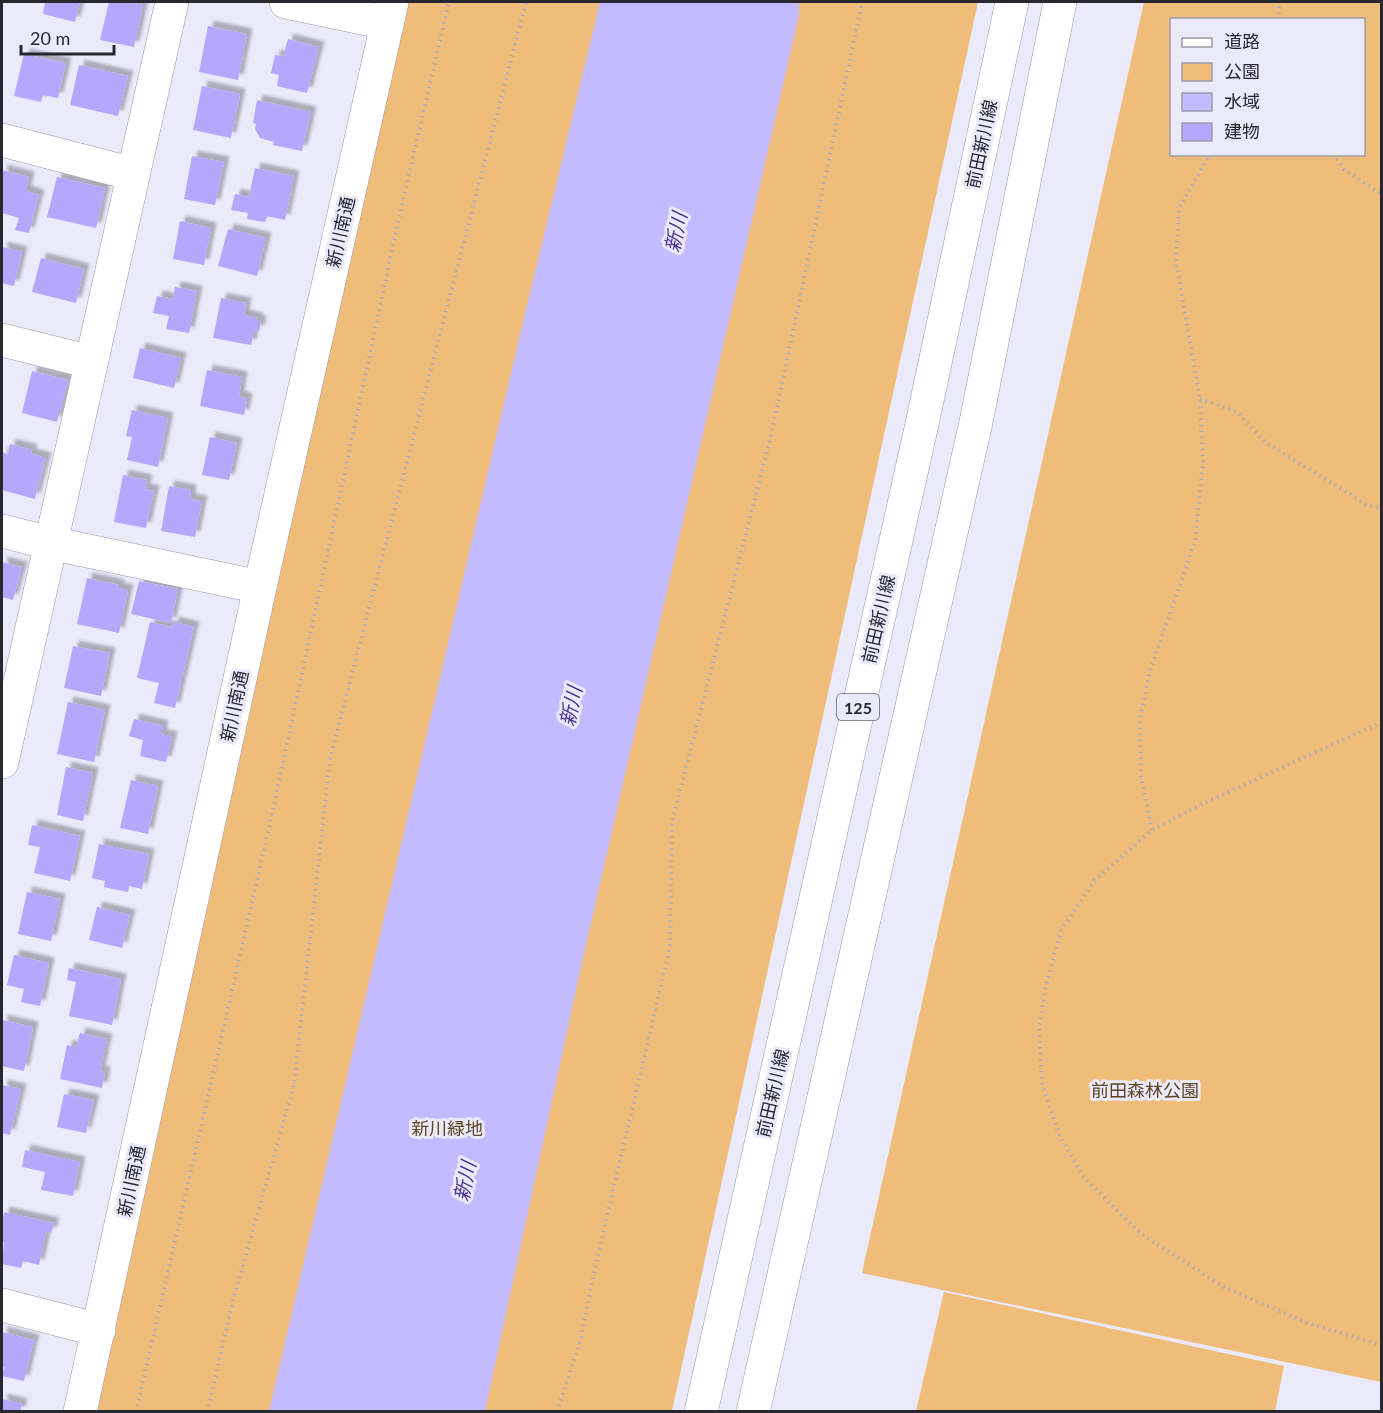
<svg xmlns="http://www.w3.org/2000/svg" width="1383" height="1413" font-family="Lato,'Noto Sans JP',sans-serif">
  <defs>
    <filter id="shadow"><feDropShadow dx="5.5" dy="-5.5" stdDeviation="1.5" flood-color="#0004"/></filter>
  </defs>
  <rect width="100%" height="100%" fill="#ebeafb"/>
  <g fill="#f0bc7a" fill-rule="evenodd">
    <path d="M408,2H978L672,1411L97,1412L324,372Z"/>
    <path d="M1144,2H1381V1382L862,1273ZM1172,20H1364V154H1172Z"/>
    <path d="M944,1292L1284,1366L1275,1411H916Z"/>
  </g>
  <path fill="#c3baff" d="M600,2H799V15L583,958L485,1411H269L518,343Z"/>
  <g fill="#b4a7fc" filter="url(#shadow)">
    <path d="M45,2H80L75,22L43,14Z"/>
    <path d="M109,2H129L143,5L134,47L100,40Z"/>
    <path d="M208,26L247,34L238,80L199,72Z"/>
    <path d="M288,39L319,47L307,93L277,86L279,75L271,73L275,55L283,56Z"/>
    <path d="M24,54L66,63L58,98L43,95L41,102L14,96Z"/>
    <path d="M79,65L128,76L118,116L70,105Z"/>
    <path d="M202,86L240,94L231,138L193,130Z"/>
    <path d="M257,100L311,112L302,151L273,145L274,142L260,138L255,129L256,124L253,123Z"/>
    <path d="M192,156L224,162L215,205L184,199Z"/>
    <path d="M255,168L294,176L285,220L267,216L265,222L247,219L248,213L231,210L235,194L249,197Z"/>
    <path d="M2,170L29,177L26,191L39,195L29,233L15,230L19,218L2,213Z"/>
    <path d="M57,177L105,188L96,228L47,217Z"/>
    <path d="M180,221L211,228L204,265L173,259Z"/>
    <path d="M228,229L266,238L257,276L218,266Z"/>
    <path d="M2,247L22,252L14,286L2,283Z"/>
    <path d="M41,258L84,269L76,303L32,292Z"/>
    <path d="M175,287L197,291L189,333L166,329L169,316L153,313L157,296L173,299Z"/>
    <path d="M221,298L246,303L244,315L257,318V321H261L259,331L254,330L251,345L213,338Z"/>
    <path d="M140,348L181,358L174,388L133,378Z"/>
    <path d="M207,370L242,377L239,396L247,399L244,415L200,406Z"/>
    <path d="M32,371L68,380L57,422L22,413Z"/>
    <path d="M132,410L168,418L158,467L127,460L132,437L126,436Z"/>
    <path d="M210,437L237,443L229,480L202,475Z"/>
    <path d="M10,444L32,450L31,454L46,458L35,499L2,490V452L8,454Z"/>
    <path d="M123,475L147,480L145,489L154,491L146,528L114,522Z"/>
    <path d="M169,486L191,490L190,499L202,501L195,537L161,531Z"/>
    <path d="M2,562L22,567L13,600L2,597Z"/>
    <path d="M87,578L119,585V588L128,590L119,633L77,624Z"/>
    <path d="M139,581L178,589L171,623L131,614Z"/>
    <path d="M150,622L172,627L174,622L194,627L175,708L154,703L159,683L137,678Z"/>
    <path d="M73,646L110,653L101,696L64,688Z"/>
    <path d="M68,702L105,710L94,762L57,754Z"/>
    <path d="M134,719L163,726L161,734L172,737L166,762L140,756L143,740L129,736Z"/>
    <path d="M66,767L93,773L83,821L57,815Z"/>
    <path d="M131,780L158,786L148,834L120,828Z"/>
    <path d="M32,825L80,836L70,881L34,873L40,847L28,845Z"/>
    <path d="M99,844L149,854L142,889L129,886L128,892L104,887L105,881L92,878Z"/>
    <path d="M27,892L60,899L51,941L18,934Z"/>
    <path d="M97,907L130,915L122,948L89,940Z"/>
    <path d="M14,955L49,963L40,1006L21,1002L24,989L7,985Z"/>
    <path d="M69,968L121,979L112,1025L69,1016L76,982L67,980Z"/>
    <path d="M2,1020L33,1027L24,1071L2,1066Z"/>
    <path d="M80,1033L107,1039L100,1071L105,1072L102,1088L60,1079L67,1045L76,1047Z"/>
    <path d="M2,1085L21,1089L10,1135L2,1133Z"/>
    <path d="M64,1094L94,1100L86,1133L57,1127Z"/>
    <path d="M25,1150L80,1162L73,1196L41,1190L45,1172L22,1167Z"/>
    <path d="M4,1212L54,1223L51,1233L46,1232L39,1265L23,1261L21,1268L2,1264L4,1242H2V1222Z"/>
    <path d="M2,1332L34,1340L24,1381L2,1376L4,1367H2Z"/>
    <path d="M2,1399L22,1404L20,1412H2Z"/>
  </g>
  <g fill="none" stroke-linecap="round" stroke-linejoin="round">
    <defs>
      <g id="minor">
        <path d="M286,2L387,23"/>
        <path d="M2,140L133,174"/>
        <path d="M2,340L91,362"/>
        <path d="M2,531L50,543L260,587"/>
        <path d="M2,762L172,2"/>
        <path d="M2,1305L99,1330"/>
        <path d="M80,1412L260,587L392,2"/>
      </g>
      <g id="major">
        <path d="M701,1412L922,424L1012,2"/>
        <path d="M753,1412L976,422L1060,2"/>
      </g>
    </defs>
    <use href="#minor" stroke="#9a98ac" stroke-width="34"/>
    <use href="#major" stroke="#9a98ac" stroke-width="34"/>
    <g stroke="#adacba" stroke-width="4" stroke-dasharray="1.5 4.5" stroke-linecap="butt">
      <path d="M1279,20V2"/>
      <path d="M1333,154L1344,169L1382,195"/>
      <path d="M1200,399L1237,412L1265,442L1369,506L1382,508"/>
      <path d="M1382,722L1202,804L1152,830L1094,881L1061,931L1046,985L1039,1027L1042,1083L1059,1135L1085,1179L1141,1234L1224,1287L1307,1323L1382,1345"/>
      <path d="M1152,830L1141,776L1140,719L1150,671L1195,541L1203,463L1200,399L1176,262L1179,208L1210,154"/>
      <path d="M136,1412L271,819L398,222L449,2"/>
      <path d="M207,1412L234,1297L294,1085L330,759L526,2"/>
      <path d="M557,1412L581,1338L595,1268L670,947L672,822L771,436L862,2"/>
    </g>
    <use href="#minor" stroke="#fff" stroke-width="33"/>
    <use href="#major" stroke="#fff" stroke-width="33"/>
  </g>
  <g text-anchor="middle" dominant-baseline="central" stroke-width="6" stroke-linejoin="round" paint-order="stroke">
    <rect fill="#ebeafb" stroke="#62626c" stroke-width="1.5" x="837" y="694" width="42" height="26" rx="4.5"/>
    <g font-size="16" font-weight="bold" fill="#27272f">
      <text x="858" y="707">125</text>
    </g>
    <g font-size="18" fill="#27272f" stroke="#ebeafb">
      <text transform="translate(981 144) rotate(-78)">前田新川線</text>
      <text transform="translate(340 232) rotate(-77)">新川南通</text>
      <text transform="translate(878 619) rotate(-77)">前田新川線</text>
      <text transform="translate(234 706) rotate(-78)">新川南通</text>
      <text transform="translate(772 1093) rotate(-77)">前田新川線</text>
      <text transform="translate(131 1181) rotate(-78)">新川南通</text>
    </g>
    <g font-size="18" fill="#5e4523" stroke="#ebeafb">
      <text x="1145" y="1090">前田森林公園</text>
      <text x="447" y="1128">新川緑地</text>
    </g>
    <g font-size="20" font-style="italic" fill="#4a3190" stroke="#ebeafb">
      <text transform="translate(675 232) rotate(-78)">新川</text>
      <text transform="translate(570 706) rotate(-78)">新川</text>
      <text transform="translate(464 1181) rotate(-78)">新川</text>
    </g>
  </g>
  <rect width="1383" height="1413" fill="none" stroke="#27272f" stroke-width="6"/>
  <rect x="1170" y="18" width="195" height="138" fill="#ebeafb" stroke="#9d9ca9" stroke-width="1.5"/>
  <rect x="1182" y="38" width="30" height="9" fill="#ffffff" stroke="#9d9ca9" stroke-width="1.5"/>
  <text x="1224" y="48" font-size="18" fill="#27272f">道路</text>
  <rect x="1182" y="63" width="30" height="18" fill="#f0bc7a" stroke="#9d9ca9" stroke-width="1.5"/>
  <text x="1224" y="78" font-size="18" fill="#27272f">公園</text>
  <rect x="1182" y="93" width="30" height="18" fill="#c3baff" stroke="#9d9ca9" stroke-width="1.5"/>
  <text x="1224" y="108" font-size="18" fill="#27272f">水域</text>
  <rect x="1182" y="123" width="30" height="18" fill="#b4a7fc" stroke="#9d9ca9" stroke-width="1.5"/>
  <text x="1224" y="138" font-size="18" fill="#27272f">建物</text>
  <path d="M21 45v9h93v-9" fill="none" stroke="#27272f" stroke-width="3"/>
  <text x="30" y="45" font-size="18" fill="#27272f" stroke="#ebeafb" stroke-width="4.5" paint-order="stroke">20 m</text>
</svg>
